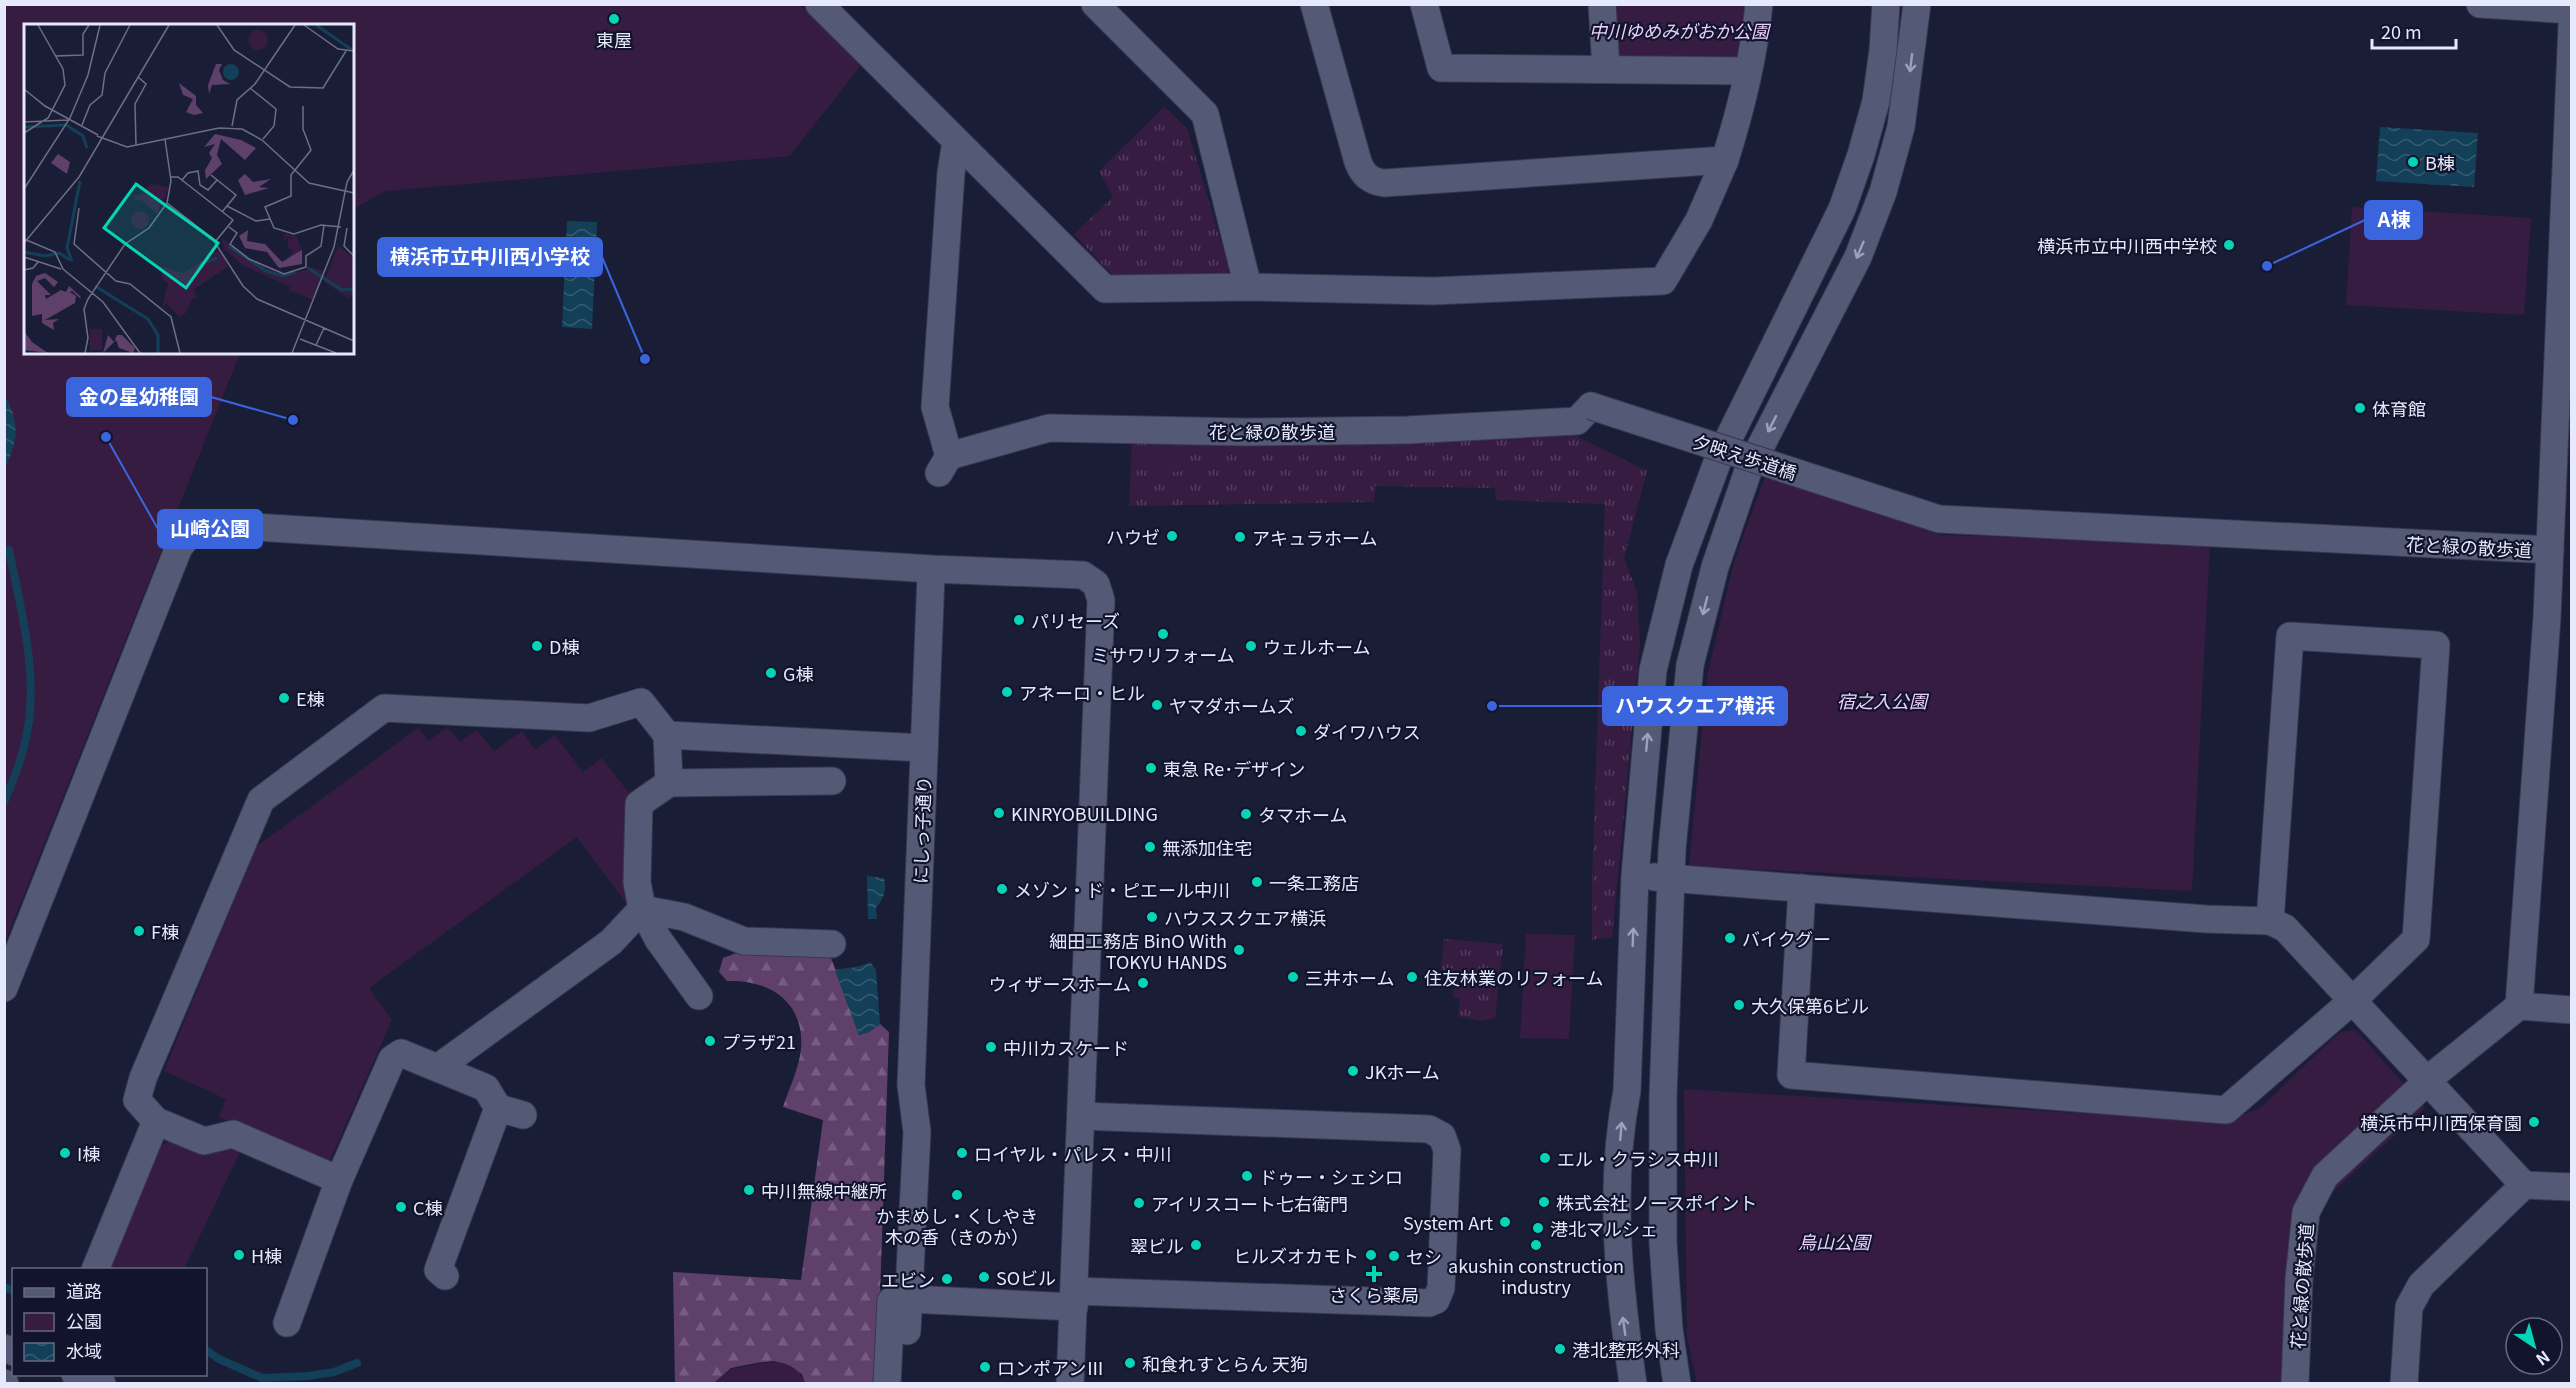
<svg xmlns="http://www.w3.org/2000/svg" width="2576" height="1388" font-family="Georgia,'Noto Sans JP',serif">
  <defs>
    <pattern id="grass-tufts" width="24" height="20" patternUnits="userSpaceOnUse" patternTransform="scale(1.5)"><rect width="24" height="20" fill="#371c42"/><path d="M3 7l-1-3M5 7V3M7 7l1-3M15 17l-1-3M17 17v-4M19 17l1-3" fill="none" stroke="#543d5e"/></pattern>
    <pattern id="forest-firs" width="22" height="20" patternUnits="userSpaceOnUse" patternTransform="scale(1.5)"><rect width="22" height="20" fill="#5f406b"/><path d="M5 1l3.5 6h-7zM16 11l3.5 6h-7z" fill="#765c81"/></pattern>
    <pattern id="water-waves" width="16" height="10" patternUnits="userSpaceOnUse" patternTransform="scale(1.5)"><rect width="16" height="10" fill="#134058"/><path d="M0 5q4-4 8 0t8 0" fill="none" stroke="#355c71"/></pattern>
  </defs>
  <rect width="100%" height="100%" fill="#1a1d36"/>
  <g fill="url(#grass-tufts)">
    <path d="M1164,107L1187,128L1229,269L1222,281L1116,279L1074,234L1113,197L1099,171Z"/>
    <path d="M1572,434L1647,471L1624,558L1637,592L1640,645L1612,937L1592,940V884L1605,504L1496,500L1495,488L1375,486L1374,502L1129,506L1132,441L1399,445Z"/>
    <path d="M1444,939L1503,944L1495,1018L1481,1021L1458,1016L1460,998L1453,997L1455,972L1441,970Z"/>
  </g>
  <path fill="url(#forest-firs)" d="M744,950L830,955L859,1035L869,1032L880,1024L889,1032L877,1383H805L802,1374L774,1361L756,1363L731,1368L714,1383H675L673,1272L801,1280L823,1120L783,1107C789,1089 799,1068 801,1049C805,1002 769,979 727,981L719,972L723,958Z"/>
  <g fill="#371c42">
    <path d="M5,5H800L861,65L790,156L386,191L353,209L352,26H26V352L240,353L5,942Z"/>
    <path d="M1615,5H1746L1737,58L1618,55Z"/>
    <path d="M2352,207L2531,218L2524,315L2346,305Z"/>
    <path d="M1137,451L1179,454L1178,472L1135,469Z"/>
    <path d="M1766,474L1941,535L2210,542L2192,891L1689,866L1707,677L1734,562Z"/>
    <path d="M447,727L460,742L477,730L494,751L522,731L535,750L555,735L583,772L602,758L632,797L626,903L577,837L369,988L392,1020L328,1165L219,1117L226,1099L164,1071L256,847L418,728L429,741Z"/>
    <path d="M1526,934L1575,935L1569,1039L1520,1038Z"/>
    <path d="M2356,1030L2425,1108L2296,1225L2282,1383L1697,1384L1687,1337L1684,1089L2222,1122L2259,1109L2340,1032Z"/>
    <path d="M173,1140L242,1148L184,1269L107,1270L157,1147Z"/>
    <path d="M774,1361C789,1364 799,1368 805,1383H714L731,1369Z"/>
  </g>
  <g fill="url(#water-waves)">
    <path d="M2380,127L2478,133L2474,187L2376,181Z"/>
    <path d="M567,221L597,222L592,329L562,327Z"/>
    <path d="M5,396C20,421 18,443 5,467Z"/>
    <path d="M867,876L884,878C887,890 884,898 876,908L877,919H868Z"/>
    <path d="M870,962L876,970L880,1024L869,1032L859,1035L835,970C849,967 856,969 870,962Z"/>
  </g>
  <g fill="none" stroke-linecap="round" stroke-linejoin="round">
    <g stroke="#134058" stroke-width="8">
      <path d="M4,802C11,785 19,768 23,750C42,685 22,615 9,550"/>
      <path d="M4,1287L14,1291"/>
      <path d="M206,1350L219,1359L262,1378L308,1376L334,1372L357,1363"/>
    </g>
    <defs>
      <g id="minor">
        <path d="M819,4L1105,289L1248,287L1433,291L1663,281L1699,220L1725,160"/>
        <path d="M1095,4L1205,114L1248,287"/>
        <path d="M1314,4L1358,162C1363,175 1370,181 1384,183L1725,160C1741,109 1754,58 1759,4"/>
        <path d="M1424,4L1441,68L1748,71"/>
        <path d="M1602,4L1606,68"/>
        <path d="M2480,4L2572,10"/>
        <path d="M949,456L1049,428L1245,432L1407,430L1577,421L1591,406"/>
        <path d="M939,473L949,456L935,407L951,173L956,141"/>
        <path d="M1899,506L1939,519L2550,550"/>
        <path d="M669,783L832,781"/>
        <path d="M1654,877L2206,919L2270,921L2285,928L2524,1185L2572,1187"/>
        <path d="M1802,888L1791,1075L2226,1110L2352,1001L2416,939L2436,645L2290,636L2270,921"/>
        <path d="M642,909L684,917L744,941L832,944"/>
        <path d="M642,909L658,939L699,996"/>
        <path d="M4,988L179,547L194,529L206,524L932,569L1083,575L1096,584L1101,600L1070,1384"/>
        <path d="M2519,1006L2572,1010"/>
        <path d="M439,1067L611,942L642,909L637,882L639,804L669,783L667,735"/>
        <path d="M2437,1072L2519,1006L2547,617L2572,26"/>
        <path d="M498,1108L523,1115"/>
        <path d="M156,1121L204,1141L233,1134L339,1180"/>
        <path d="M95,1270L156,1121L137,1100L143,1078L261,800L384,708L589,718L641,702L667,735L924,748"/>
        <path d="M1074,1291L1429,1303L1436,1300L1441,1288L1447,1150L1442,1136L1429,1129L1081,1116"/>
        <path d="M909,1299L1074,1307"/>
        <path d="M287,1323L339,1180L392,1059L401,1053L486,1088L498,1108L438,1270L445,1276"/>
        <path d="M907,1331L917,1132L911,1085L931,575"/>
        <path d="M4,1348L14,1352"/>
        <path d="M75,1374L102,1384"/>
        <path d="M4,1383L5,1384"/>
        <path d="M887,1384L891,1301"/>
        <path d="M1633,1384C1619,1286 1608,1188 1627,1091L1635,876L1653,670L1679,565L1718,460L1842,209L1861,155L1876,101L1883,50L1886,4"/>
        <path d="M1677,1384L1669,1329L1663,1243V1097L1672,849L1690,665L1715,567L1748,471L1858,257L1883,192L1901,127L1917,4"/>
        <path d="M2295,1384L2299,1279L2306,1212L2325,1176L2418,1090"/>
        <path d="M2404,1384L2409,1307L2421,1285L2524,1185"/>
      </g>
    </defs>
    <use href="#minor" stroke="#37394e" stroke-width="29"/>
    <use href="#minor" stroke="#545a76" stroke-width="27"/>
    <defs>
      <path id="minor-bridge" d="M1591,406L1899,506"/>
    </defs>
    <use href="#minor-bridge" stroke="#37394e" stroke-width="29" stroke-linecap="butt"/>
    <use href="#minor-bridge" stroke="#545a76" stroke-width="27"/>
  </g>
  <defs><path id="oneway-shaft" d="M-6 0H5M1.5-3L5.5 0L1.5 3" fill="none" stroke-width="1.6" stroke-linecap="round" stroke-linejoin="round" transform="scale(1.5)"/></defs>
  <g stroke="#9da2b8">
    <use href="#oneway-shaft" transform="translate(1911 63) rotate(97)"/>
    <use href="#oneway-shaft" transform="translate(1860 250) rotate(113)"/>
    <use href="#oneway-shaft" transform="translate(1772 424) rotate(117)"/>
    <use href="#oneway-shaft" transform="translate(1705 606) rotate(104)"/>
    <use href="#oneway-shaft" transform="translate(1647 742) rotate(-85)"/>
    <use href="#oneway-shaft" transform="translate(1633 937) rotate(-88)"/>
    <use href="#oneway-shaft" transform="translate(1621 1131) rotate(-85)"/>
    <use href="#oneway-shaft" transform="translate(1624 1326) rotate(-98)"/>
  </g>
  <g fill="#05d5b6" stroke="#11142c" stroke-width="2">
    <circle cx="614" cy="19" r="6"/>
    <circle cx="2413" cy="162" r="6"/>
    <circle cx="2229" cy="245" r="6"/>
    <circle cx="2360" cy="408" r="6"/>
    <circle cx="1172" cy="536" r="6"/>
    <circle cx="1240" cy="537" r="6"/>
    <circle cx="1019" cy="620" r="6"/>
    <circle cx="1163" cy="634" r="6"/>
    <circle cx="537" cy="646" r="6"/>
    <circle cx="1251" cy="646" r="6"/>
    <circle cx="771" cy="673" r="6"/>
    <circle cx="1007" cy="692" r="6"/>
    <circle cx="284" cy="698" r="6"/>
    <circle cx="1157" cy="705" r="6"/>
    <circle cx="1301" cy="731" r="6"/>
    <circle cx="1151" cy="768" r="6"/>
    <circle cx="999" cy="813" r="6"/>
    <circle cx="1246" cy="814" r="6"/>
    <circle cx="1150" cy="847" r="6"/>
    <circle cx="1257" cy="882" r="6"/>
    <circle cx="1002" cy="889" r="6"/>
    <circle cx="1152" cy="917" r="6"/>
    <circle cx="139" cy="931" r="6"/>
    <circle cx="1730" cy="938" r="6"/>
    <circle cx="1239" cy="950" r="6"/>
    <circle cx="1293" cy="977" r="6"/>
    <circle cx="1412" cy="977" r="6"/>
    <circle cx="1143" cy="983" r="6"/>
    <circle cx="1739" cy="1005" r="6"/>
    <circle cx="710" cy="1041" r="6"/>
    <circle cx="991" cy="1047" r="6"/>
    <circle cx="1353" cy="1071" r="6"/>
    <circle cx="2534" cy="1122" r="6"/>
    <circle cx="65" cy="1153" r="6"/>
    <circle cx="962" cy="1153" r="6"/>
    <circle cx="1545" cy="1158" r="6"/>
    <circle cx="1247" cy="1176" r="6"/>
    <circle cx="749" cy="1190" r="6"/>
    <circle cx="957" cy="1195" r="6"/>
    <circle cx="1544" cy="1202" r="6"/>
    <circle cx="1139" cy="1203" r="6"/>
    <circle cx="401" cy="1207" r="6"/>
    <circle cx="1505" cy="1222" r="6"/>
    <circle cx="1538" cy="1228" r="6"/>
    <circle cx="1196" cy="1245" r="6"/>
    <circle cx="1536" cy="1245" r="6"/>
    <circle cx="239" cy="1255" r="6"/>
    <circle cx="1371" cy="1255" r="6"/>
    <circle cx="1394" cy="1256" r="6"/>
    <path d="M1371 1265h6v6h6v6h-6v6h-6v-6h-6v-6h6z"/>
    <circle cx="984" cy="1277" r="6"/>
    <circle cx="947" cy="1279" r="6"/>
    <circle cx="1560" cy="1349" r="6"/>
    <circle cx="1130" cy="1363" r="6"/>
    <circle cx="985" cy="1367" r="6"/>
  </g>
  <g text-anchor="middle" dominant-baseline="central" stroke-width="4.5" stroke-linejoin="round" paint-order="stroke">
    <g font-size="18" font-style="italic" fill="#eed0fb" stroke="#11142c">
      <text x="1679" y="30">中川ゆめみがおか公園</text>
      <text x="1882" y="700">宿之入公園</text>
      <text x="1834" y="1241">烏山公園</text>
    </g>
    <g font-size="18" fill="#e6e9fb" stroke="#11142c" text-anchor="start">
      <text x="614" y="39" text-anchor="middle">東屋</text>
      <text x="2425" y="162">B棟</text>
      <text x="2217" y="245" text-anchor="end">横浜市立中川西中学校</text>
      <text x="2372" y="408">体育館</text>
      <text x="1160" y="536" text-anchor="end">ハウゼ</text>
      <text x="1252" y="537">アキュラホーム</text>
      <text x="1031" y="620">パリセーズ</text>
      <text x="549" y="646">D棟</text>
      <text x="1263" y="646">ウェルホーム</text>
      <text x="1163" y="654" text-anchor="middle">ミサワリフォーム</text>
      <text x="783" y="673">G棟</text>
      <text x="1019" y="692">アネーロ・ヒル</text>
      <text x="296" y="698">E棟</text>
      <text x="1169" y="705">ヤマダホームズ</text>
      <text x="1313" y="731">ダイワハウス</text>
      <text x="1163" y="768">東急 Re･デザイン</text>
      <text x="1011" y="813">KINRYOBUILDING</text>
      <text x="1258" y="814">タマホーム</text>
      <text x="1162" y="847">無添加住宅</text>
      <text x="1269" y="882">一条工務店</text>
      <text x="1014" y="889">メゾン・ド・ピエール中川</text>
      <text x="1164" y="917">ハウススクエア横浜</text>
      <text x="151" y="931">F棟</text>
      <text x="1742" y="938">バイクグー</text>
      <text x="1227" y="940" text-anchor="end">細田工務店 BinO With<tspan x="1227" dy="21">TOKYU HANDS</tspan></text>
      <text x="1305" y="977">三井ホーム</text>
      <text x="1424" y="977">住友林業のリフォーム</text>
      <text x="1131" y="983" text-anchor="end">ウィザースホーム</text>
      <text x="1751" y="1005">大久保第6ビル</text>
      <text x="722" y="1041">プラザ21</text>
      <text x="1003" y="1047">中川カスケード</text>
      <text x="1365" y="1071">JKホーム</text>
      <text x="2522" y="1122" text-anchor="end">横浜市中川西保育園</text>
      <text x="77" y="1153">I棟</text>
      <text x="974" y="1153">ロイヤル・パレス・中川</text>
      <text x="1557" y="1158">エル・クラシス中川</text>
      <text x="1259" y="1176">ドゥー・シェシロ</text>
      <text x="761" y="1190">中川無線中継所</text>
      <text x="1556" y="1202">株式会社 ノースポイント</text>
      <text x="1151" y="1203">アイリスコート七右衛門</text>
      <text x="413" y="1207">C棟</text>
      <text x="957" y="1215" text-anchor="middle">かまめし・くしやき<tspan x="957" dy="21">木の香（きのか）</tspan></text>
      <text x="1493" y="1222" text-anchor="end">System Art</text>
      <text x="1550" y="1228">港北マルシェ</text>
      <text x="1184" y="1245" text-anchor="end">翠ビル</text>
      <text x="251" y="1255">H棟</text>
      <text x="1359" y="1255" text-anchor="end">ヒルズオカモト</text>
      <text x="1406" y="1256">セシ</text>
      <text x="1536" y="1265" text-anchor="middle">akushin construction<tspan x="1536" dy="21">industry</tspan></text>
      <text x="996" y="1277">SOビル</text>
      <text x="935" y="1279" text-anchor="end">エビン</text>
      <text x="1374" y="1294" text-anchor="middle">さくら薬局</text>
      <text x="1572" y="1349">港北整形外科</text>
      <text x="1142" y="1363">和食れすとらん 天狗</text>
      <text x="997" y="1367">ロンポアンⅢ</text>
    </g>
    <g font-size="18" fill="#e6e9fb" stroke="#11142c">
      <text x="1272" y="431">花と緑の散歩道</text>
      <text transform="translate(1745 456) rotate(18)">夕映え歩道橋</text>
      <text transform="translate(2469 546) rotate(3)">花と緑の散歩道</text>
      <text transform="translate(921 830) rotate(-88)">にしっ子通り</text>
      <text transform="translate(2301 1286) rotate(-86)">花と緑の散歩道</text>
    </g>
  </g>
  <g transform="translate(24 24)">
    <rect width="330" height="330" fill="#1a1d36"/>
    <path d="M260,209L272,212L278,226L270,233L260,238L270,226L264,224V214L271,215L264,212L261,217ZM198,214L225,235L259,251L281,246L265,262L220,242L200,225Z" fill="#371c42"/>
    <path d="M192,40H198L195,46L199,56L206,60L188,61L185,70L184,61ZM155,59L172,72V81L179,89L170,91L162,88L169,75L159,71ZM191,110L217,116L232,124L221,136L197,115L193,131L198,140L182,155L181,146L188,134L185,129L191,120L180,123ZM34,130L46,138L43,150L27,139ZM221,150L229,158L247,155L235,163L245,164L221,171L214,156ZM224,206L223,217L241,220L258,238L278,226V240L255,244L243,228L221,224L215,212ZM21,249L34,258L30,263L21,254L13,257L27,271H21L22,275L37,266L42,268L45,262L56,272L57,275L48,267L46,268L52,272L51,279L21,296L35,295L29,299L30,306L18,299V290L8,292V260L12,252ZM0,307L8,318L24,329L0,326ZM84,311L90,318L93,311H98L111,324L109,329L95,324L92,316L79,329Z" fill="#5f406b"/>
    <path d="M224 16a10 10 0 1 1 20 0a10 10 0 1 1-20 0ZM126,160L145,163L133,190L117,176H110V172L117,171ZM107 196a9 9 0 1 1 18 0a9 9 0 1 1-18 0ZM314,222L330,233V270L324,274L300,258ZM195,226L205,242L169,266L173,274L168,275L162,289L155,293L142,279L138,284L144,259L138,255L136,242L159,249ZM285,243L300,247L289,276L265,266L269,254ZM66,305H78V326H66Z" fill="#371c42"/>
    <path d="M199 48a8 8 0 1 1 16 0a8 8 0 1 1-16 0Z" fill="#134058"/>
    <path fill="none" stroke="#134058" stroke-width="3" d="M292,1L328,26M0,103L42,101L59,112L63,124M205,222L242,247L259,252L271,248M0,228L21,232L35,229L46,236M48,237L43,224L56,157M284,244L318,266L330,265M174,246L178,239L193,234M71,262L124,295L134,311V329"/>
    <path fill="none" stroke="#6c6f85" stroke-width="1.5" d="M193,1L210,26L266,63L299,64L322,27M280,1L314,25L330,27M31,32L59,31V10L65,1M226,64L252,85L250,102L239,115M0,65L21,82L74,111M279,82V105L287,126L267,151V172L241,183L250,204L270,210L297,201L317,203M0,98L44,96M58,101L66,81L78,71L81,49L106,1M208,102L213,76L231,60L271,1M0,109L24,94L41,61L39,45L14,1M73,112L103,123L195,104L218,105L238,116L285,159L330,169M112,121L111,80L122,60L114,53M187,151L212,171L198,188M146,153H154L209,196L191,218M158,156L164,149L174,147L176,161L184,166L193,156M0,165L46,94L64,51L76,1M143,179L188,214L219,262L233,275L330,317M203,182L232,197L246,195M55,184L50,220L92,257L106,260L147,293L156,329M205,203L213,209L206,220L225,235L260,250L282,243V232L297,222L300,201M323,204L320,222L330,232M0,215L31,228L39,245L79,278L116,329M0,219L55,153L145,1M0,233L37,245M0,246L9,244L15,237M276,315L312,329M292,321L300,304M61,329L64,314L60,285L64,275L101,220L125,204L143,179L147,157L141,115M268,329L310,223L323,158L330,146"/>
    <path fill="#05d5b6" fill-opacity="0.15" stroke="#05d5b6" stroke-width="3" d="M112,160L194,219L162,264L80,204Z"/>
    <rect width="330" height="330" fill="none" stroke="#e6e9fb" stroke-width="3"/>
  </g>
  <path fill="none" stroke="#3b65dd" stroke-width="2" d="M2267 266L2365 220M645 359L602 257M293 420L211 397M106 437L158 529M1492 706L1603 706"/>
  <g fill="#3b65dd" stroke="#11142c" stroke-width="2">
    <circle cx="2267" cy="266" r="6"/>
    <circle cx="645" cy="359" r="6"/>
    <circle cx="293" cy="420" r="6"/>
    <circle cx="106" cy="437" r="6"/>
    <circle cx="1492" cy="706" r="6"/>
  </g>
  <g fill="#3b65dd" stroke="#3b65dd" stroke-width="2">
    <rect x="2365" y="201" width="57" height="38" rx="6"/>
    <rect x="378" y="238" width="224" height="38" rx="6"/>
    <rect x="67" y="378" width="144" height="38" rx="6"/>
    <rect x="158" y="510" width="104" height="38" rx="6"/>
    <rect x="1603" y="687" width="184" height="38" rx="6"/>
  </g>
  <g font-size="20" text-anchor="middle" font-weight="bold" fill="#fff">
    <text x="2394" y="227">A棟</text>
    <text x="490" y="264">横浜市立中川西小学校</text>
    <text x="139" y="404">金の星幼稚園</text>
    <text x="210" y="536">山崎公園</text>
    <text x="1695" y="713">ハウスクエア横浜</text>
  </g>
  <rect width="2576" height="1388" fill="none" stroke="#e6e9fb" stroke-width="12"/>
  <rect x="12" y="1268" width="195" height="108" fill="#11142c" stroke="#66697f" stroke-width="1.5"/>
  <rect x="24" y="1288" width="30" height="9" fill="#545a76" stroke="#66697f" stroke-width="1.5"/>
  <text x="66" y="1298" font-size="18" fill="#e6e9fb">道路</text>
  <rect x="24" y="1313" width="30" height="18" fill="#371c42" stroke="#66697f" stroke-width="1.5"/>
  <text x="66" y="1328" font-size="18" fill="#e6e9fb">公園</text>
  <rect x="24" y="1343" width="30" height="18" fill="url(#water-waves)" stroke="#66697f" stroke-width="1.5"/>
  <text x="66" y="1358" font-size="18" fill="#e6e9fb">水域</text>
  <g transform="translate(2534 1346) rotate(144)"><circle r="28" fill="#11142c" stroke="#66697f" stroke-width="1.5"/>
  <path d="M0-4.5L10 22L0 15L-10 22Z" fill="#05d5b6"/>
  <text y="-9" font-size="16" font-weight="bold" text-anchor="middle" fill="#e6e9fb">N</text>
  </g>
  <path d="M2372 39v9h84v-9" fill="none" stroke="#e6e9fb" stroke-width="3"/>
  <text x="2381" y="39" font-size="18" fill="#e6e9fb" stroke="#11142c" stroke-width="4.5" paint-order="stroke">20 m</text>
</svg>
